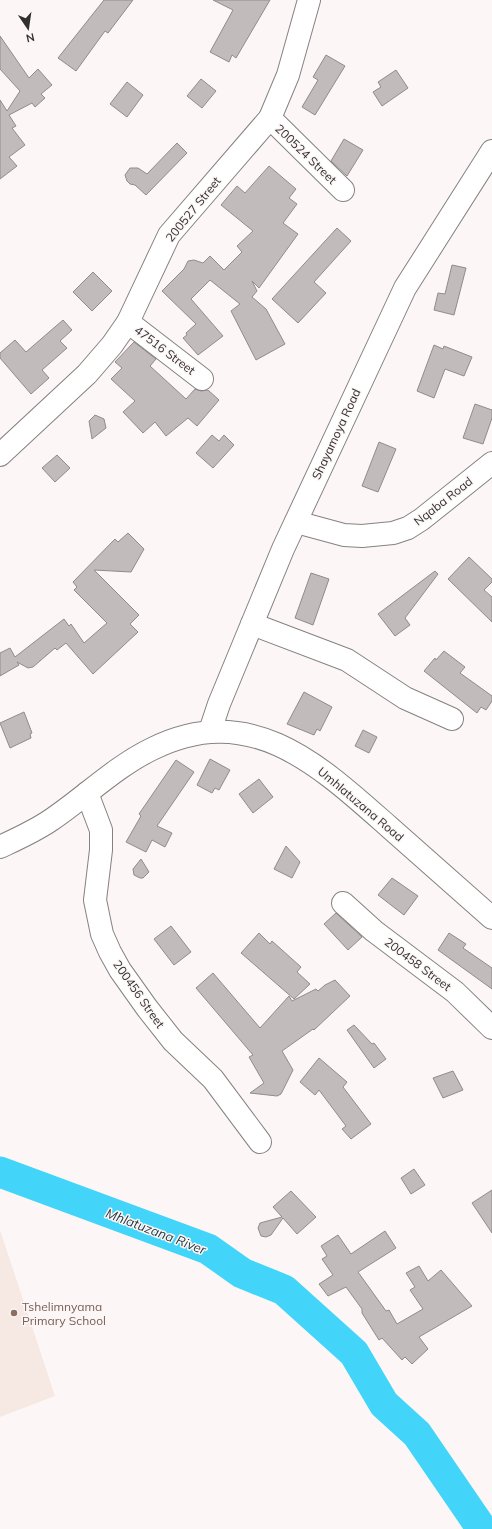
<svg xmlns="http://www.w3.org/2000/svg" width="492" height="1529" font-family="Mulish,sans-serif">
  <rect width="100%" height="100%" fill="#fcf7f6"/>
  <path fill="#f6e9e4" d="M0,1230L55,1396L0,1417Z"/>
  <g fill="none" stroke-linecap="round" stroke-linejoin="round">
    <path stroke="#42d5f9" stroke-width="31" d="M0,1172L208,1249L242,1273L284,1290L354,1353L384,1404L417,1434L482,1529"/>
  </g>
  <g fill="#c1bcbb" stroke="#908c8b">
    <path d="M104,0H133L108,33L105,31L76,71L58,58Z"/>
    <path d="M213,0H270L236,58L232,55L229,62L210,52L233,10Z"/>
    <path d="M0,36L29,78L38,69L52,85L41,94L45,98L35,107L32,103L9,115L16,126L12,128L25,145L9,157L17,166L0,179V100L7,111L20,91L0,69Z"/>
    <path d="M326,55L345,66L315,115L302,107L318,80L313,77Z"/>
    <path d="M396,70L408,88L382,106L373,92L381,87L378,82Z"/>
    <path d="M201,79L216,91L202,108L187,96Z"/>
    <path d="M127,82L143,95L127,117L110,104Z"/>
    <path d="M344,139L363,150L347,176L331,161Z"/>
    <path d="M177,143L187,153L146,195L135,185L130,184L127,181L125,175L130,168H138L147,174Z"/>
    <path d="M269,166L296,189L289,198L297,204L283,223L298,234L259,288L252,281L257,291L252,297L266,309L285,344L256,360L231,311L240,304L210,280L191,299L223,336L198,355L183,338L187,335L186,333L196,324L162,291L184,269L188,261L194,260L203,263L210,256L224,270L242,252L237,246L253,231L221,205L237,186L245,193Z"/>
    <path d="M337,228L351,241L314,282L326,293L298,323L272,299Z"/>
    <path d="M452,265L466,268L454,315L434,310L438,293L445,294Z"/>
    <path d="M93,272L112,291L92,311L73,292Z"/>
    <path d="M63,320L72,330L60,341L67,348L42,370L49,378L31,394L0,358V353L15,340L26,352Z"/>
    <path d="M134,342L156,359L150,366L186,399L195,389L201,391L208,390L219,400L197,426L188,418L166,436L155,422L143,433L123,412L135,401L111,379L122,368L115,362Z"/>
    <path d="M434,345L443,349L444,346L472,357L464,376L445,369L434,398L417,391Z"/>
    <path d="M475,404L492,410V418L483,444L463,438Z"/>
    <path d="M95,415L104,419L106,428L92,439L89,421Z"/>
    <path d="M212,435L219,441L224,435L234,445L213,468L196,453Z"/>
    <path d="M379,442L396,449L378,492L362,486Z"/>
    <path d="M57,455L70,468L55,482L42,468Z"/>
    <path d="M128,533L144,549L131,572L94,570L139,615L130,624L138,632L93,674L66,643L57,650L55,648L33,667L28,668L17,662L19,665L0,676V653L10,648L15,657L64,619L69,626L71,624L84,643L107,623L74,590L77,587L73,582L115,539L118,542Z"/>
    <path d="M469,557L492,579V582L484,590L492,597V622L448,579Z"/>
    <path d="M435,571L438,574L405,618L410,625L395,636L378,614Z"/>
    <path d="M311,573L329,579L313,625L295,618Z"/>
    <path d="M444,651L465,667L460,673L492,696V701L486,710L481,707L477,713L424,671L435,658L436,660Z"/>
    <path d="M304,692L332,707L320,731L317,729L314,735L287,724Z"/>
    <path d="M24,712L32,733L30,734L31,738L10,748L0,723Z"/>
    <path d="M363,730L377,737L369,753L355,746Z"/>
    <path d="M210,759L230,770L219,790L215,788L212,793L197,785Z"/>
    <path d="M176,760L194,772L157,826L172,833L165,847L152,840L146,852L126,842L141,816L139,814Z"/>
    <path d="M259,779L273,797L253,813L239,794Z"/>
    <path d="M286,846L300,862L292,878L274,869Z"/>
    <path d="M141,859L149,872L143,878H140L134,875L133,869Z"/>
    <path d="M392,878L418,896L404,915L378,895Z"/>
    <path d="M336,913L362,937L348,950L324,924Z"/>
    <path d="M171,926L191,952L174,965L154,939Z"/>
    <path d="M259,933L270,944L272,941L301,967L297,972L310,984L294,999L241,953Z"/>
    <path d="M449,933L466,944L463,948L492,968V989L438,950Z"/>
    <path d="M213,973L260,1028L289,996L292,1001L316,989L318,991L325,985L335,980L350,996L314,1030L313,1029L282,1051L293,1070L281,1094L277,1096L250,1093L264,1083L249,1057L253,1055L196,988Z"/>
    <path d="M354,1025L372,1044L374,1043L386,1059L374,1068L347,1030Z"/>
    <path d="M319,1058L347,1082L343,1087L371,1124L351,1139L342,1129L346,1126L319,1090L315,1095L300,1082Z"/>
    <path d="M453,1071L463,1090L443,1098L433,1078Z"/>
    <path d="M414,1169L425,1185L411,1194L401,1178Z"/>
    <path d="M492,1190V1233L472,1203Z"/>
    <path d="M291,1191L316,1217L297,1234L283,1218L271,1235L266,1237L261,1236L258,1228L260,1223L282,1217L273,1207Z"/>
    <path d="M385,1231L396,1248L358,1272L386,1311L389,1310L397,1324L423,1309L410,1290L415,1287L406,1273L419,1266L428,1281L441,1270L472,1306L419,1337L428,1349L412,1364L405,1357L402,1360L382,1338L379,1340L362,1313V1309L346,1287L328,1296L319,1284L333,1275L322,1259L327,1256L321,1246L338,1235L351,1254Z"/>
  </g>
  <g fill="none" stroke-linecap="round" stroke-linejoin="round">
    <defs>
      <g id="minor">
        <path d="M270,118L343,190"/>
        <path d="M128,322L202,379"/>
        <path d="M0,455L87,374L112,345L128,322L169,235L270,118L288,75L309,0"/>
        <path d="M296,522L344,535L362,536L393,533L408,528L422,519L492,463"/>
        <path d="M252,624L347,660L405,698L452,719"/>
        <path d="M210,731L219,704L283,549L405,288L492,151"/>
        <path d="M87,793L101,830V850L95,900L102,934L110,952L120,970L147,1008L173,1041L213,1079L260,1142"/>
        <path d="M0,847C17,839 35,831 51,820C85,797 115,767 152,749C250,700 318,764 388,826C423,857 457,887 492,918"/>
        <path d="M343,903L374,931L455,992L492,1028"/>
      </g>
    </defs>
    <use href="#minor" stroke="#868281" stroke-width="24"/>
    <use href="#minor" stroke="#fff" stroke-width="22"/>
  </g>
  <circle fill="#8d6e63" stroke="#fcf7f6" stroke-width="1.5" cx="14" cy="1313" r="4"/>
  <g text-anchor="middle" dominant-baseline="central" stroke-width="3" stroke-linejoin="round" paint-order="stroke">
    <g font-size="12" fill="#312f2f" stroke="#fcf7f6">
      <text transform="translate(306 154) rotate(44)">200524 Street</text>
      <text transform="translate(193 209) rotate(-51)">200527 Street</text>
      <text transform="translate(165 350) rotate(37)">47516 Street</text>
      <text transform="translate(336 434) rotate(-65)">Shayamoya Road</text>
      <text transform="translate(443 501) rotate(-38)">Nqaba Road</text>
      <text transform="translate(361 804) rotate(40)">Umhlatuzana Road</text>
      <text transform="translate(418 964) rotate(37)">200458 Street</text>
      <text transform="translate(139 994) rotate(55)">200456 Street</text>
    </g>
    <g font-size="12" fill="#785e54" stroke="#fcf7f6" text-anchor="start">
      <text x="22" y="1306">Tshelimnyama<tspan x="22" dy="14">Primary School</tspan></text>
    </g>
    <g font-size="13" font-style="italic" fill="#223a41" stroke="#fcf7f6">
      <text transform="translate(156 1231) rotate(21)">Mhlatuzana River</text>
    </g>
  </g>
  <g transform="translate(28 28) rotate(167)" stroke="#fcf7f6" stroke-width="3" paint-order="stroke">
  <path d="M0-3L7 15L0 10L-7 15Z" fill="#312f2f"/>
  <text y="-6" font-size="11" font-weight="bold" text-anchor="middle" fill="#312f2f">N</text>
  </g>
</svg>
